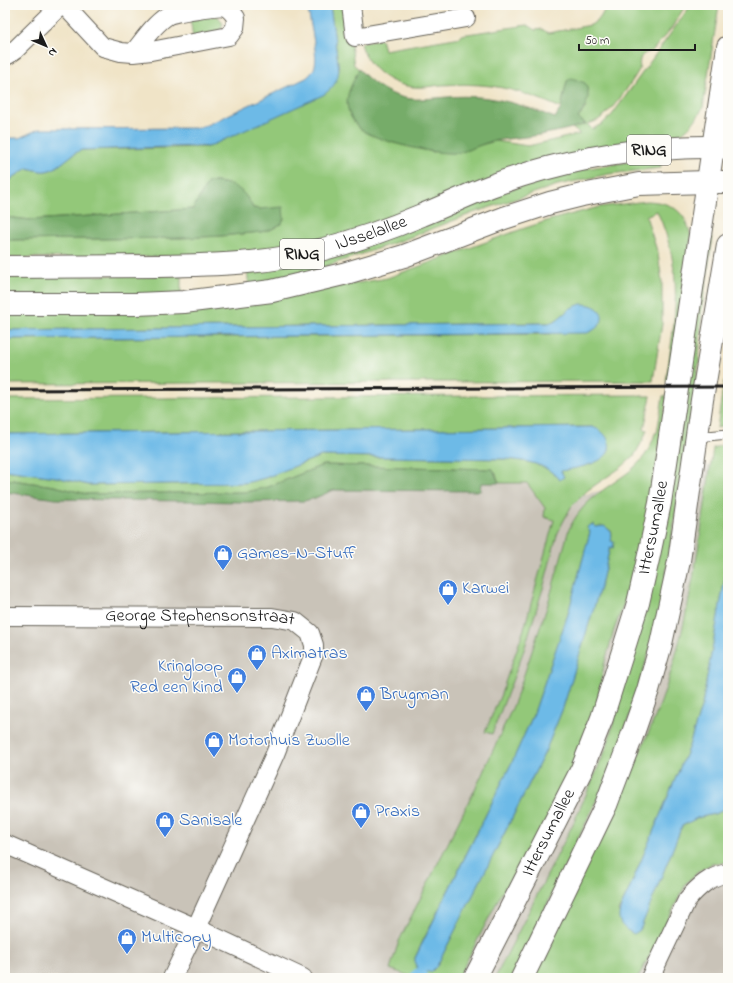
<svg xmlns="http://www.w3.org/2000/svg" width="733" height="983" font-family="'Indie Flower',sans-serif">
  <rect width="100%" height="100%" fill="#fdfcf7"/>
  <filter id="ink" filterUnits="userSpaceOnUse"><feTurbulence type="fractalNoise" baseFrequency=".025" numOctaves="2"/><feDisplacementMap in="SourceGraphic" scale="8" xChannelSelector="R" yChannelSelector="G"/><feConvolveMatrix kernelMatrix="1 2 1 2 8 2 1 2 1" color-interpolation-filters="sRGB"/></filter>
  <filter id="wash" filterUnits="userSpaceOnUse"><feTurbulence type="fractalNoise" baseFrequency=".012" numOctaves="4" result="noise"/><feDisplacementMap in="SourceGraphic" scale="16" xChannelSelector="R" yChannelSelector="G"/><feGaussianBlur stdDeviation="0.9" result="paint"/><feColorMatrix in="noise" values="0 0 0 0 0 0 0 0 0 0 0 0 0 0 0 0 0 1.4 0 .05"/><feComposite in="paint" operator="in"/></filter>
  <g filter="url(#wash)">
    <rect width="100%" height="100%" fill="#f0e4c7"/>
    <path fill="#c9c3b8" d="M728,461V978H5V492L532,477L560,500Z"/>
    <g fill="#93c879" stroke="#58724a" fill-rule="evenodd">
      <path d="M330,5H345L354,65L359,69L349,92L390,142L433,152L480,145L496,141L528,146L580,134L572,128L586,124L578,118L586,107L567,81L561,108C538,98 515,89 491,86C474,84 458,84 441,85C432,86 423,88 414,87C389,85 366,67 361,43L381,39L384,50L461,37V35L527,25L535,30L542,29L548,33L591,25L600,18L607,5H686L670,30L652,51C642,53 638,58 640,68C633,81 613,110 601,118C597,121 592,123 587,124L592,129L602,124L612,115L691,5H719L703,107C696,121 689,129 676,137L348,234L277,249L219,256L5,258V240L181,238L221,236L261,232L272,229L281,224L260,209L253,208C237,190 235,181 208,182L193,209L31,220L5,217V179L10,180L27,168C33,169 40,172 46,171C60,169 69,154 82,150L208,147L339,70Z"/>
      <path d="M218,16L223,24L220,31L193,38L190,18Z"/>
      <path d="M660,157L661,168L609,174L558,185L473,213L403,240L283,281L249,286L247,271L570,171Z"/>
      <path d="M647,201C672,202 686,211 691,237L670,381H666C675,317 685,273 657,211L646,216L658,254L662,282V324L653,381L5,384V339L550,334L558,319L549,323L5,330V312L306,292L387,278L522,229L550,220L599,207Z"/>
      <path d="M708,237H713L702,308L699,362L659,619L616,759L512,978H495L573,824L590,786L607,747L627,670Z"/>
      <path d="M181,275V294L5,296V276Z"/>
      <path d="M724,381H728V425L717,428Z"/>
      <path d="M637,395V396H651L644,429L647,430L643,440L634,456L623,466L588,490L571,507L561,526L557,535L544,585L524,650L492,734L485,732L501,694L524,629L554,520L544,517L545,508L527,483H499L496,474L492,469L323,465L268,487L246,492L87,494L54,486L5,479V470L56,477L88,485L245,483L265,478L321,456L506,459C525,461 547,463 559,480L561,471C577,467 598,466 608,452L592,427L5,434V399Z"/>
      <path d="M663,396H667L648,521L638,565L614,630L604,665L597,705L585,737L545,825L501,894L458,978H415L390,969L399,941L479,781L514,704L547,607L569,529C575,517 582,507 593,498C618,476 645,470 655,433H657ZM593,524L595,527C603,525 606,527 612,532L610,547L602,581L563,708L545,752L505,832L437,966L416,974L418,969L415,958L420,947L513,760L534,713L568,614L590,532L587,527Z"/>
      <path d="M728,443V561L702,705L689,746L628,892L618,911L640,930L682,826L697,818L718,813L724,807L728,790V862L711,864L698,872L687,882L638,978H530C557,923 584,867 611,812C628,776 647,740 661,702C690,621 701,533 713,448Z"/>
    </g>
    <g fill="#76ac69" stroke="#496442">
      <path d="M359,69C374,86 397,101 421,99C441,98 458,95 479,97C506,99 530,108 555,118L561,108L567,81L572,78L585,83C592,96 586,107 578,118L586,124C567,130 547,134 527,137C516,138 505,139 494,141C483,143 466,152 457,153C436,155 373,141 358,127C354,122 349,115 348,109C344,95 354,81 359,69Z"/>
      <path d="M208,182C232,182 243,187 253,208L260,209L283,207L284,219L281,224L272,229L261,232L221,236L181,238L5,240V217L31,220L193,209Z"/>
      <path d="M323,465L493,469L499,483H481L480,491L334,490L315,498L304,501L244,502L56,499L5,492V479L54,486L87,494L246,492L268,487Z"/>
    </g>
    <g fill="#6dbae7" stroke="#446b82">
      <path d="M307,5H330L339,70C337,83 333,88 323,95L208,147L198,146L82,150C69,154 60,169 46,171C40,172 33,169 27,168L10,180L5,179V138H19L39,129L198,128L209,124L306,78C310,75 314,71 315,65C318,55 309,17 307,5Z"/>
      <path d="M581,304C606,304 610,325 587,333L5,339V330L549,323L554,322L571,308Z"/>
      <path d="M592,427C599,429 605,433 608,440C618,463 575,468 561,471L564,477L559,480C547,463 525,461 506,459L321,456L265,478L245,483L88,485L56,477L5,470V434Z"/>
      <path d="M593,524L595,527L604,526C611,530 613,534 611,541L614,542L613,548L610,547L602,581L563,708L545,752L505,832L437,966L431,972H424L421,977L416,974L418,969L415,964V958L513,760L534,713L568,614L590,532L587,527Z"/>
      <path d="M728,561V790L724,808L718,813L697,818L682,826L640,930L634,934C611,923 619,910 628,892L689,746L702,705Z"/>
    </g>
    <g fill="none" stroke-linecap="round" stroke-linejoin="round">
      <path stroke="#6dbae7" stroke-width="16" d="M418,978L419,976"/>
    </g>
  </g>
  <g filter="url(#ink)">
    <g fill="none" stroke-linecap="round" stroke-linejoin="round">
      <defs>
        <path id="lane" d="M697,437L728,434"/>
        <g id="street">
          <path d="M64,5L103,47L121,52L133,53L151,51L229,36L235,28L236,18C233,13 230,9 225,7C219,5 173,12 167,16C153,25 143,41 133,53"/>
          <path d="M351,5L355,37L466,18"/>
          <path d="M5,55H8L15,50L61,5"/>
          <path id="s1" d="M5,616L272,617L295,621L310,633L314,645V654L275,754L196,928L172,978"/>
          <path d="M5,844L196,928L303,978"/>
          <path d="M650,978L687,900C698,887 710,876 728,873"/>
        </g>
        <g id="secondary">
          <path id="s2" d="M475,978L582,769L602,718L638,603L649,555L660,503L728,47"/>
          <path d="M522,978L606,805L632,736L648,690L661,644L679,561L702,400L728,245"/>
        </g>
        <g id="primary">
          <path id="s3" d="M5,267C56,267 107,266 158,266C212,265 267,264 320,250C355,241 389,229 422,215C445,206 467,195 491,186C550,164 613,151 676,148C693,147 711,146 728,148"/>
          <path d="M5,304H136L184,302L272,291L343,274L404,256L504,218L550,203L582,195L639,184L708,182H728"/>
        </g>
      </defs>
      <use href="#lane" stroke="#666258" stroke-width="11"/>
      <use href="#street" stroke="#666258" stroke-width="20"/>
      <use href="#secondary" stroke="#666258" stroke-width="24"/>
      <use href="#primary" stroke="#666258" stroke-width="24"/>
      <use href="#lane" stroke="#fff" stroke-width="9"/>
      <use href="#street" stroke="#fff" stroke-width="18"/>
      <use href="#secondary" stroke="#fff" stroke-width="22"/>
      <use href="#primary" stroke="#fff" stroke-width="22"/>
      <path stroke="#1c1c1c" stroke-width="3" d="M5,390L728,387"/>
    </g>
  </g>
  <defs>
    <symbol id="shop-pin" viewBox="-11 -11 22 30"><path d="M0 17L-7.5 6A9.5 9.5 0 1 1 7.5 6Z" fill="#3f7fe0" stroke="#fdfcf7"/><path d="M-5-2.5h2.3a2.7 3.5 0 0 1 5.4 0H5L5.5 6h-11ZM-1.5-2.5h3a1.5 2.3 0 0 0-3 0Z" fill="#fff"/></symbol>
  </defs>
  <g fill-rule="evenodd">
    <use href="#shop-pin" x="212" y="543" width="22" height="30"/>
    <use href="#shop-pin" x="437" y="578" width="22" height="30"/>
    <use href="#shop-pin" x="246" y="643" width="22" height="30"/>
    <use href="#shop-pin" x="226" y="666" width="22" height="30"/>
    <use href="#shop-pin" x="355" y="684" width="22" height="30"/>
    <use href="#shop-pin" x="203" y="730" width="22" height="30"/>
    <use href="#shop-pin" x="350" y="801" width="22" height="30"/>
    <use href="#shop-pin" x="154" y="810" width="22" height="30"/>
    <use href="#shop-pin" x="116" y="927" width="22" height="30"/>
  </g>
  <g text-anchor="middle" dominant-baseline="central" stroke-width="3" stroke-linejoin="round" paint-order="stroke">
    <g fill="#fdfcf7" stroke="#605f5e" stroke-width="1">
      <rect x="627" y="135" width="44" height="30" rx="3"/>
      <rect x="280" y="239" width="44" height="30" rx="3"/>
    </g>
    <g font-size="17" font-weight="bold" fill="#1c1c1c">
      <text x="649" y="150">RING</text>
      <text x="302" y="254">RING</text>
    </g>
    <g font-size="18" fill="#1c1c1c" stroke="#fdfcf7">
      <text stroke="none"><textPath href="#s3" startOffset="370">IJsselallee</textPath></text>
      <text stroke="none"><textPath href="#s2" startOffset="487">Ittersumallee</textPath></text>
      <text stroke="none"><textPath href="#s1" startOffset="195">George Stephensonstraat</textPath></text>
      <text stroke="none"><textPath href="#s2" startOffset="163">Ittersumallee</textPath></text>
    </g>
    <g font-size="18" fill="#366cbe" stroke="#fdfcf7" text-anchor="start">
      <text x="237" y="554">Games-N-Stuff</text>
      <text x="462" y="589">Karwei</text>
      <text x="271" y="654">Aximatras</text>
      <text x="223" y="667" text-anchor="end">Kringloop<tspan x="223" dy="21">Red een Kind</tspan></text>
      <text x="380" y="695">Brugman</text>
      <text x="228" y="741">Motorhuis Zwolle</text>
      <text x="375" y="812">Praxis</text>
      <text x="179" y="821">Sanisale</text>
      <text x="141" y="938">Multicopy</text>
    </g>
  </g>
  <rect width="733" height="983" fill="none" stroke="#fdfcf7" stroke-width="20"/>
  <g transform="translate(46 46) rotate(134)" stroke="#fdfcf7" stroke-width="3" paint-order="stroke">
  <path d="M0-3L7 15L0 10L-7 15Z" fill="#1c1c1c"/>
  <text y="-6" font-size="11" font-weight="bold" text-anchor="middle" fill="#1c1c1c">N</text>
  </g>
  <path d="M579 44v6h116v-6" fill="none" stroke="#1c1c1c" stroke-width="2"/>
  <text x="585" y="44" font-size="12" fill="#1c1c1c" stroke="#fdfcf7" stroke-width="3" paint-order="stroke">50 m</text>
</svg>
